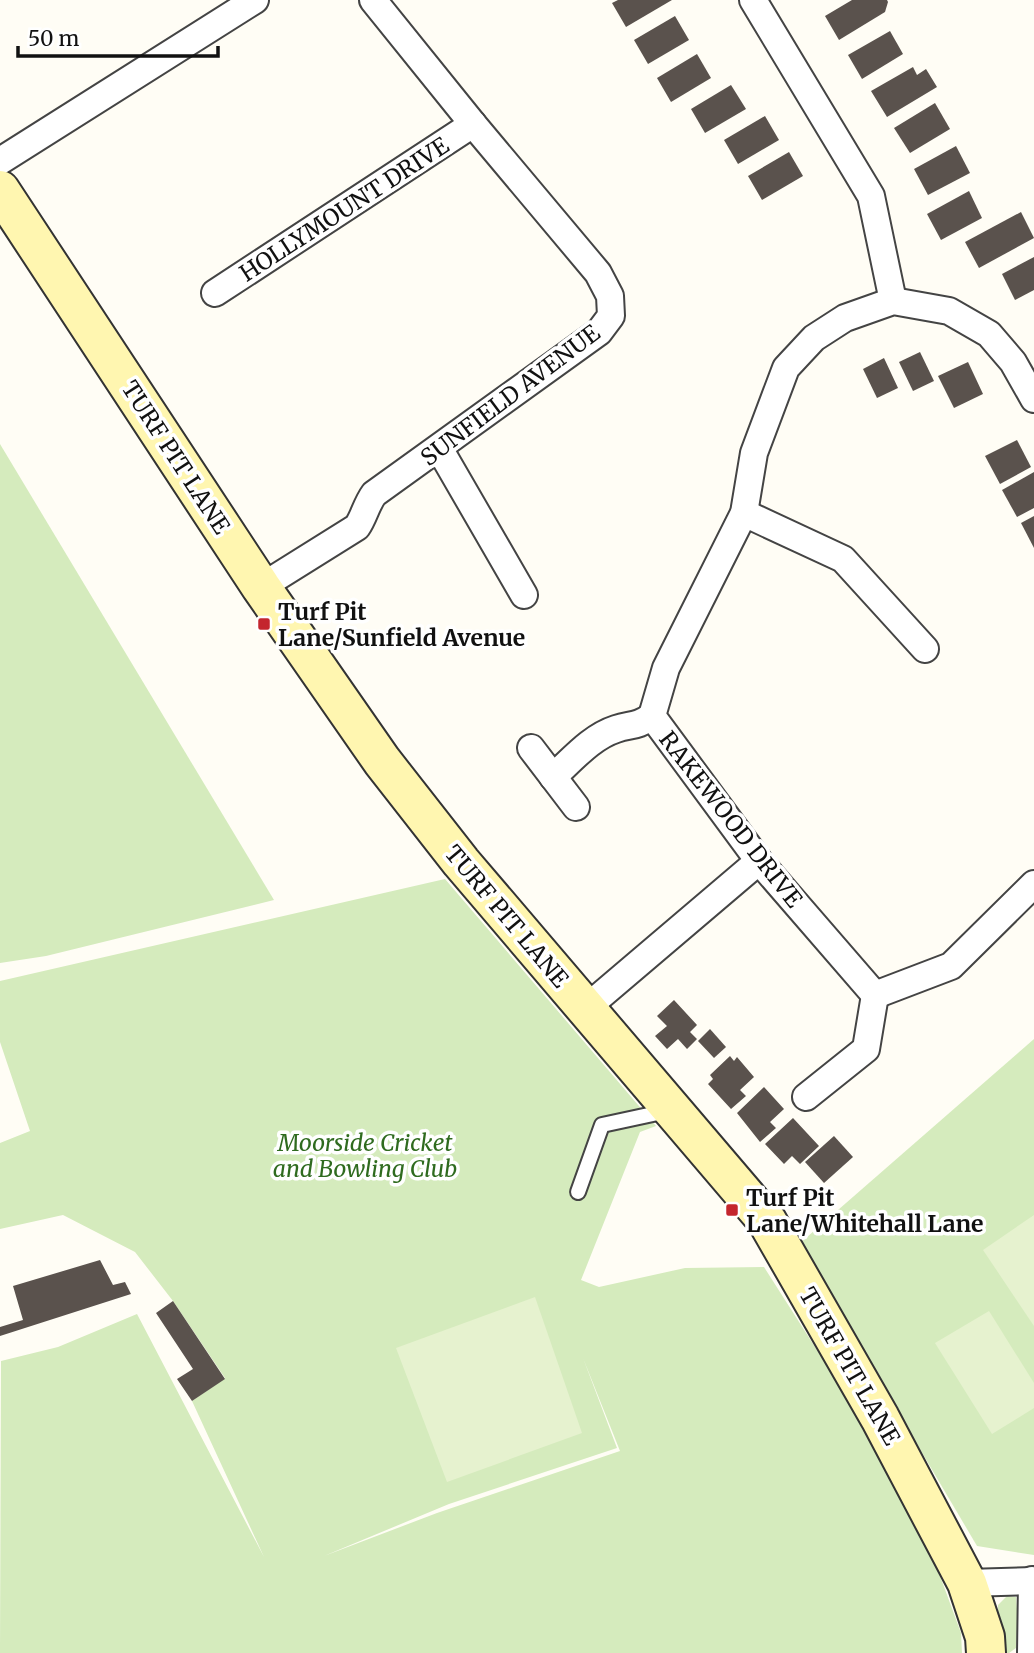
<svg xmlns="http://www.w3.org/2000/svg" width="1034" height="1653" font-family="Merriweather,serif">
  <rect width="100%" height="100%" fill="#fffdf5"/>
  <g fill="#d5ebbd" fill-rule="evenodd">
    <path d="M0,444L274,900L46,956L0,963Z"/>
    <path d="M445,879L656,1126L640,1132L581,1280L599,1287L685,1268L764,1267L845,1394L936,1565L961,1633L962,1653H0L1,1361L58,1347L137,1314L264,1557L192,1401L225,1378L173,1301L135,1252L63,1215L0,1229V1143L30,1131L0,1042V981ZM583,1358L620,1451L437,1513L324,1556L449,1504L617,1448Z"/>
    <path d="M1034,1039V1555L977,1546L799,1244Z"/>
    <path d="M1007,1596L1016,1597L1018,1621L1016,1648L1009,1653H997L998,1605Z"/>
  </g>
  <g fill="#e6f2cf">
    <path d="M1034,1215V1326L983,1250Z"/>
    <path d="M535,1297L582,1433L447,1482L396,1348Z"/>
    <path d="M989,1311L1034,1383V1408L992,1434L935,1343Z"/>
  </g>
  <g fill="#5a524d">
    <path d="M618,0H672L626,27L612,3Z"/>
    <path d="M852,0H887L888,2L885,12L839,40L825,16Z"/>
    <path d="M675,16L689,40L648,64L634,40Z"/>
    <path d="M890,31L903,54L862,79L848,55Z"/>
    <path d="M697,54L711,78L671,102L657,78Z"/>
    <path d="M913,67L917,75L926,69L937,87L887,117L871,91Z"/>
    <path d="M731,85L746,109L705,133L691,109Z"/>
    <path d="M935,103L950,129L910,153L894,128Z"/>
    <path d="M765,116L779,140L738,164L724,140Z"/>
    <path d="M956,146L970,173L928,195L914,169Z"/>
    <path d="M789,152L803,176L762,200L748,176Z"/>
    <path d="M969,191L982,218L941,240L927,214Z"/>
    <path d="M1021,212L1034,238L979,268L965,242Z"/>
    <path d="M1034,257V290L1015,300L1002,274Z"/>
    <path d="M920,352L934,381L913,391L899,362Z"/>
    <path d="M884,358L898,388L877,398L863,369Z"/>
    <path d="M968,362L983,394L954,408L938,376Z"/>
    <path d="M1017,440L1031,467L1000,484L985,456Z"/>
    <path d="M1034,472V508L1017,517L1002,490Z"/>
    <path d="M1034,516V548L1021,523Z"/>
    <path d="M674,1000L697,1025L690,1032L697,1039L687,1049L678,1039L667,1049L655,1036L667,1026L657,1016Z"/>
    <path d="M710,1029L726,1047L714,1058L698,1041Z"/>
    <path d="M730,1056L734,1061L737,1057L754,1077L740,1090L746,1096L731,1109L708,1084L713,1079L710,1075Z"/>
    <path d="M764,1087L784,1109L770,1122L776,1128L760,1142L737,1113Z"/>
    <path d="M793,1118L819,1146L800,1164L792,1156L784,1164L765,1144Z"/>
    <path d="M834,1136L853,1157L824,1183L805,1162Z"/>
    <path d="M100,1260L113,1285L125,1282L131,1294L0,1336V1327L23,1320L13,1286Z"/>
    <path d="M173,1301L225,1379L192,1401L177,1379L193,1369L156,1313Z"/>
  </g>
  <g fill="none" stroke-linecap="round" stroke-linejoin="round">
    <defs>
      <path id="lane" d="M578,1192L602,1125L667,1111"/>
      <g id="street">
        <path d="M753,0L871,196L893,301"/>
        <path d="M0,161L255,0"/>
        <path d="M215,293L473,124"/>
        <path d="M439,448L524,595"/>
        <path d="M744,513L843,559L925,649"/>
        <path d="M261,587L357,527C364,517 366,505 374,494L599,332L611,316L610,296L598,273L473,124L373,0"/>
        <path d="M531,748L576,807"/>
        <path d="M553,777C572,760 591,737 616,729C631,724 637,727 652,716"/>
        <path d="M875,995L759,861L652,716L666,668L744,513L754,453L786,368L814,338L845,318L893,301L949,311L989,334L1013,362L1034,399"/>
        <path d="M875,995L951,966L1034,884"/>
        <path d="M585,1009L759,861"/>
        <path d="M806,1097L866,1049L875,995"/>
        <path d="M967,1583L1034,1581"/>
        <path d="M1031,1653L1032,1580"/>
      </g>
      <path id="secondary" d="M0,190L261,587L382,761L461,862L767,1221L880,1418L967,1583L985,1637L986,1653"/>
    </defs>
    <use href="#lane" stroke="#444" stroke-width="18"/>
    <use href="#street" stroke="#444" stroke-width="30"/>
    <use href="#secondary" stroke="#333" stroke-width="42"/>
    <use href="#lane" stroke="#fff" stroke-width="14"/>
    <use href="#street" stroke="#fff" stroke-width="26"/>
    <use href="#secondary" stroke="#fff6b0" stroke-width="38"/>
  </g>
  <g fill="#c4262e" stroke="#fff" stroke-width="2.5">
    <rect x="257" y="617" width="14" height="14" rx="3.5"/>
    <rect x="725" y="1203" width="14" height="14" rx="3.5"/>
  </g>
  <g text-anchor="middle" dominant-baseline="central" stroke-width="7" stroke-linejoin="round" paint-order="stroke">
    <g font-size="23" fill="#111" stroke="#fff">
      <text transform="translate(344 209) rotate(-33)">HOLLYMOUNT DRIVE</text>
      <text transform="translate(510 395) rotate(-37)">SUNFIELD AVENUE</text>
      <text transform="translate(176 457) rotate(57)">TURF PIT LANE</text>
      <text transform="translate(731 819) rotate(52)">RAKEWOOD DRIVE</text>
      <text transform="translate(507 916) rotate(50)">TURF PIT LANE</text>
      <text transform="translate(850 1366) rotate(60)">TURF PIT LANE</text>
    </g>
    <g font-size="23" font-weight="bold" fill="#111" stroke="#fff" text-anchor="start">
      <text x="278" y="611">Turf Pit<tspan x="278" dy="26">Lane/Sunfield Avenue</tspan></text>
      <text x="746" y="1197">Turf Pit<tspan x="746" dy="26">Lane/Whitehall Lane</tspan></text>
    </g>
    <g font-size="23" font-style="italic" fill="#2f6b1f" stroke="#fff">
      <text x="365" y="1142">Moorside Cricket<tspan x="365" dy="26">and Bowling Club</tspan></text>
    </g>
  </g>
  <path d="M18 46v10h200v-10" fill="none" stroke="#111111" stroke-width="3.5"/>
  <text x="28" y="46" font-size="21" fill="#111111" stroke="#ffffff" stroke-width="5" paint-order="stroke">50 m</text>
</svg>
